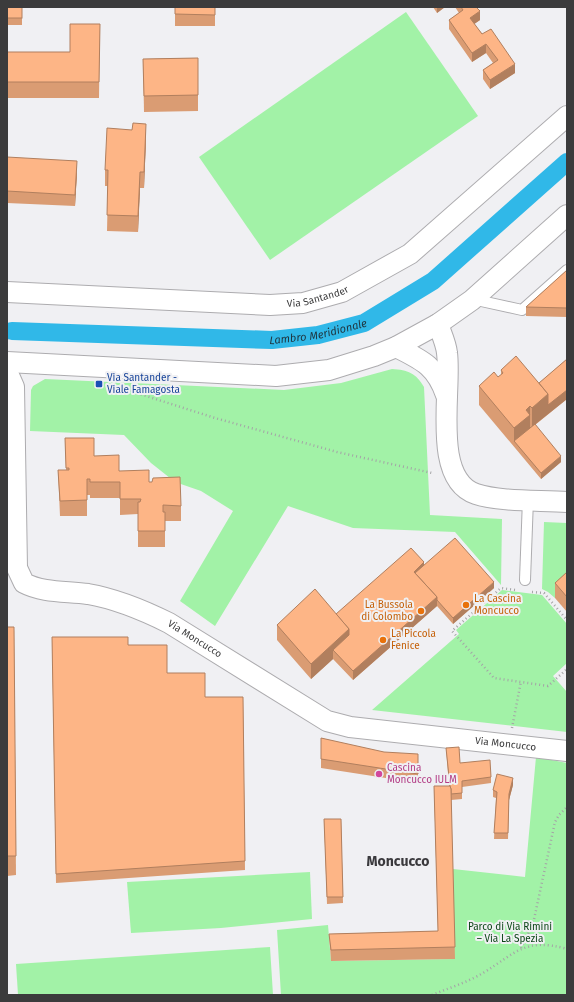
<svg xmlns="http://www.w3.org/2000/svg" width="574" height="1002" font-family="'Fira Sans',sans-serif">
  <rect width="100%" height="100%" fill="#f0f0f3"/>
  <g fill="#a2f2a7">
    <path d="M406,12L478,116L270,260L199,157Z"/>
    <path d="M392,369C408,370 416,373 424,387L430,515L502,519L501,585L455,532L353,528L288,506L215,626L180,601L233,511L201,491L175,482L151,463L124,435L30,431L31,390L33,386L45,379L284,390L341,383Z"/>
    <path d="M544,522L567,523V587L555,598L548,592L542,589Z"/>
    <path d="M502,590L542,595L567,624V663L553,676L567,692V732L372,710L459,634L456,630Z"/>
    <path d="M536,757L567,763V995H281L277,930L328,925L331,961L454,959L453,869L525,877Z"/>
    <path d="M310,872L312,919L221,928L131,933L127,882Z"/>
    <path d="M270,947L273,995H18L16,964Z"/>
  </g>
  <g fill="none" stroke-linecap="round" stroke-linejoin="round">
    <path stroke="#30b8e8" stroke-width="18" id="s1" d="M12,331L272,340L318,335L364,323L433,281L567,162"/>
    <defs>
      <g id="lane">
        <path d="M472,299L522,310L567,270"/>
        <path d="M525,580L528,499"/>
      </g>
      <g id="street">
        <path id="s2" d="M7,292L270,305L303,303L342,292L410,254L567,116"/>
        <path d="M438,324C441,333 446,343 447,353C452,390 431,479 476,494C500,502 541,500 567,502"/>
        <path d="M396,347C422,360 436,366 446,395"/>
        <path d="M7,362L276,376L329,370L374,356L396,347L438,324L472,300L567,215"/>
        <path id="s3" d="M7,371L14,387L17,568L24,583C43,593 67,591 88,594C117,599 143,610 169,623L327,721L350,727L567,751"/>
      </g>
    </defs>
    <use href="#lane" stroke="#adacaf" stroke-width="12"/>
    <use href="#street" stroke="#adacaf" stroke-width="22"/>
    <g stroke="#a4a4a6" stroke-width="2.5" stroke-dasharray="1 3" stroke-linecap="butt">
      <path d="M7,339L8,342"/>
      <path d="M118,387L215,418L337,452L432,473"/>
      <path d="M515,590L501,588L452,631L494,678L548,686L567,669"/>
      <path d="M532,592L544,593L567,620"/>
      <path d="M512,728L521,681"/>
      <path d="M521,948L533,924L555,822L559,815L567,807"/>
      <path d="M432,995C449,988 468,982 483,973C516,953 525,937 567,949"/>
    </g>
    <use href="#lane" stroke="#fff" stroke-width="10"/>
    <use href="#street" stroke="#fff" stroke-width="20"/>
  </g>
  <g fill="#da9c73">
    <rect x="7" y="7" width="15" height="18"/>
    <rect x="175" y="7" width="40" height="19"/>
    <path d="M433,7H445L437,13Z"/>
    <path d="M455,7H476L480,20L474,24L515,73L490,89L483,79V70L493,63L486,53L472,62L449,29V20L459,13Z"/>
    <path d="M100,24L99,98H7V52H70Z"/>
    <path d="M198,58V111L144,112L143,59Z"/>
    <path d="M146,139L144,188H140L138,232L107,231L108,186H105V170Z"/>
    <path d="M7,157L77,173L75,206L7,203Z"/>
    <path d="M567,270V317L526,316V307Z"/>
    <path d="M567,359V399L535,425L561,462L541,479L479,405V386L498,377L501,375V370L539,383Z"/>
    <path d="M65,438L94,456L119,471L149,482L181,506V521H165V547H138V514L120,515V498H90V495H87V516H60L58,470H66Z"/>
    <path d="M424,566L494,588L453,624L437,606L353,680L333,659L311,679L277,640V625L336,614Z"/>
    <path d="M567,572V612L555,598V583Z"/>
    <path d="M7,627H14L16,875L7,876Z"/>
    <path d="M52,637L128,645L167,673L205,697H243L245,870L56,883Z"/>
    <path d="M321,738L418,763V783L321,768Z"/>
    <path d="M446,748L460,763L491,777V783L462,787V799L451,800L455,959L331,961L329,934L438,931L434,786H449Z"/>
    <path d="M513,785L509,800L508,839H494L496,798L493,797V790Z"/>
    <path d="M324,819H341L343,903L327,904Z"/>
  </g>
  <g fill="#b17f5e">
    <path d="M437,7H445L437,13Z"/>
    <path d="M480,11V20L470,27V18Z"/>
    <path d="M486,44V53L472,62V53Z"/>
    <path d="M515,64V73L490,89V80Z"/>
    <path d="M146,124V139L144,188V172Z"/>
    <path d="M77,161V173L75,206V195Z"/>
    <path d="M140,172V188L138,232V216Z"/>
    <path d="M567,390V399L532,427V408L548,394Z"/>
    <path d="M530,406V434L514,441V428L526,410Z"/>
    <path d="M561,456V462L541,479V473Z"/>
    <path d="M424,562V572L414,574V572Z"/>
    <path d="M494,582V588L453,624V618Z"/>
    <path d="M437,597V606L353,680V671Z"/>
    <path d="M349,629V645L333,650V659L311,679V664Z"/>
    <path d="M513,778V785L509,800L508,839L509,794Z"/>
  </g>
  <g fill="#fdb586" stroke="#b17f5e">
    <rect x="7" y="7" width="15" height="11"/>
    <path d="M175,7H215V15L175,14Z"/>
    <path d="M461,7H476L480,11L470,18L482,34L491,29L515,64L490,80L483,70L498,60L486,44L472,53L449,20L463,10Z"/>
    <path d="M70,24H100L99,82H7V52H70Z"/>
    <path d="M198,58V95L144,96L143,59Z"/>
    <path d="M133,123L146,124L144,172H140L138,216L107,215L108,170H105L107,128L132,130Z"/>
    <path d="M7,157L77,161L75,195L7,191Z"/>
    <path d="M567,270V308L526,307Z"/>
    <path d="M516,356L548,394L532,408L530,406L526,410L530,415L514,428L479,386L494,372L498,377L503,373L501,370Z"/>
    <path d="M567,359V390L548,405V394L539,383Z"/>
    <path d="M535,424L561,456L541,473L514,441Z"/>
    <path d="M65,438H94V456L119,455V471L149,470V482H152L153,478L180,477L181,506L163,505V512H165V531H138V502H140L141,499H120V482H90V479H87V500L60,501L58,470H69V468H66Z"/>
    <path d="M455,538L494,582L453,618L437,600V597L415,573Z"/>
    <path d="M411,548L424,562L414,572L437,597L353,671L333,650L349,635V629L336,614Z"/>
    <path d="M567,572V597L555,583Z"/>
    <path d="M315,589L349,629L311,664L277,625Z"/>
    <path d="M7,627H14L16,856H7Z"/>
    <path d="M52,637H128V645H167V673H205V697H243L245,861L56,874Z"/>
    <path d="M321,738L384,752L418,754V774L321,759Z"/>
    <path d="M459,747L460,763L490,760L491,777L462,781V793L451,794V789L450,786L446,748Z"/>
    <path d="M497,774L513,778L509,794L508,833H494L497,792L493,790Z"/>
    <path d="M434,786H450L451,789L455,947L331,950L329,934L438,931Z"/>
    <path d="M324,819H341L343,897H327Z"/>
  </g>
  <rect fill="#1a4fb4" stroke="#f0f0f3" stroke-width="1.5" x="95" y="380" width="8" height="8" rx="2"/>
  <g fill="#e8710a" stroke="#f0f0f3" stroke-width="1.5">
    <circle cx="466" cy="605" r="4"/>
    <circle cx="421" cy="611" r="4"/>
    <circle cx="383" cy="640" r="4"/>
  </g>
  <circle fill="#d1479c" stroke="#f0f0f3" stroke-width="1.5" cx="379" cy="774" r="4"/>
  <g text-anchor="middle" dominant-baseline="central" stroke-width="4" stroke-linejoin="round" paint-order="stroke">
    <g font-size="10" fill="#3b3b3c" stroke="#f0f0f3">
      <text stroke="none"><textPath href="#s2" startOffset="312">Via Santander</textPath></text>
      <text stroke="none"><textPath href="#s3" startOffset="397">Via Moncucco</textPath></text>
      <text stroke="none"><textPath href="#s3" startOffset="733">Via Moncucco</textPath></text>
    </g>
    <g font-size="10" fill="#164399" stroke="#f0f0f3" text-anchor="start">
      <text x="107" y="378">Via Santander -<tspan x="107" dy="12">Viale Famagosta</tspan></text>
    </g>
    <g font-size="10" fill="#c56008" stroke="#f0f0f3" text-anchor="start">
      <text x="474" y="599">La Cascina<tspan x="474" dy="12">Moncucco</tspan></text>
      <text x="413" y="605" text-anchor="end">La Bussola<tspan x="413" dy="12">di Colombo</tspan></text>
      <text x="391" y="634">La Piccola<tspan x="391" dy="12">Fenice</tspan></text>
    </g>
    <g font-size="10" fill="#b23c85" stroke="#f0f0f3" text-anchor="start">
      <text x="387" y="768">Cascina<tspan x="387" dy="12">Moncucco IULM</tspan></text>
    </g>
    <g font-size="10" fill="#0c4617" stroke="#f0f0f3">
      <text x="510" y="927">Parco di Via Rimini<tspan x="510" dy="12">– Via La Spezia</tspan></text>
    </g>
    <g font-size="11" font-style="italic" fill="#1f343e" stroke="#f0f0f3">
      <text stroke="none"><textPath href="#s1" startOffset="307">Lambro Meridionale</textPath></text>
    </g>
    <g font-size="14" font-weight="bold" fill="#3a393c" stroke="#f0f0f3">
      <text x="398" y="861">Moncucco</text>
    </g>
  </g>
  <rect width="574" height="1002" fill="none" stroke="#3b3b3c" stroke-width="16"/>
</svg>
